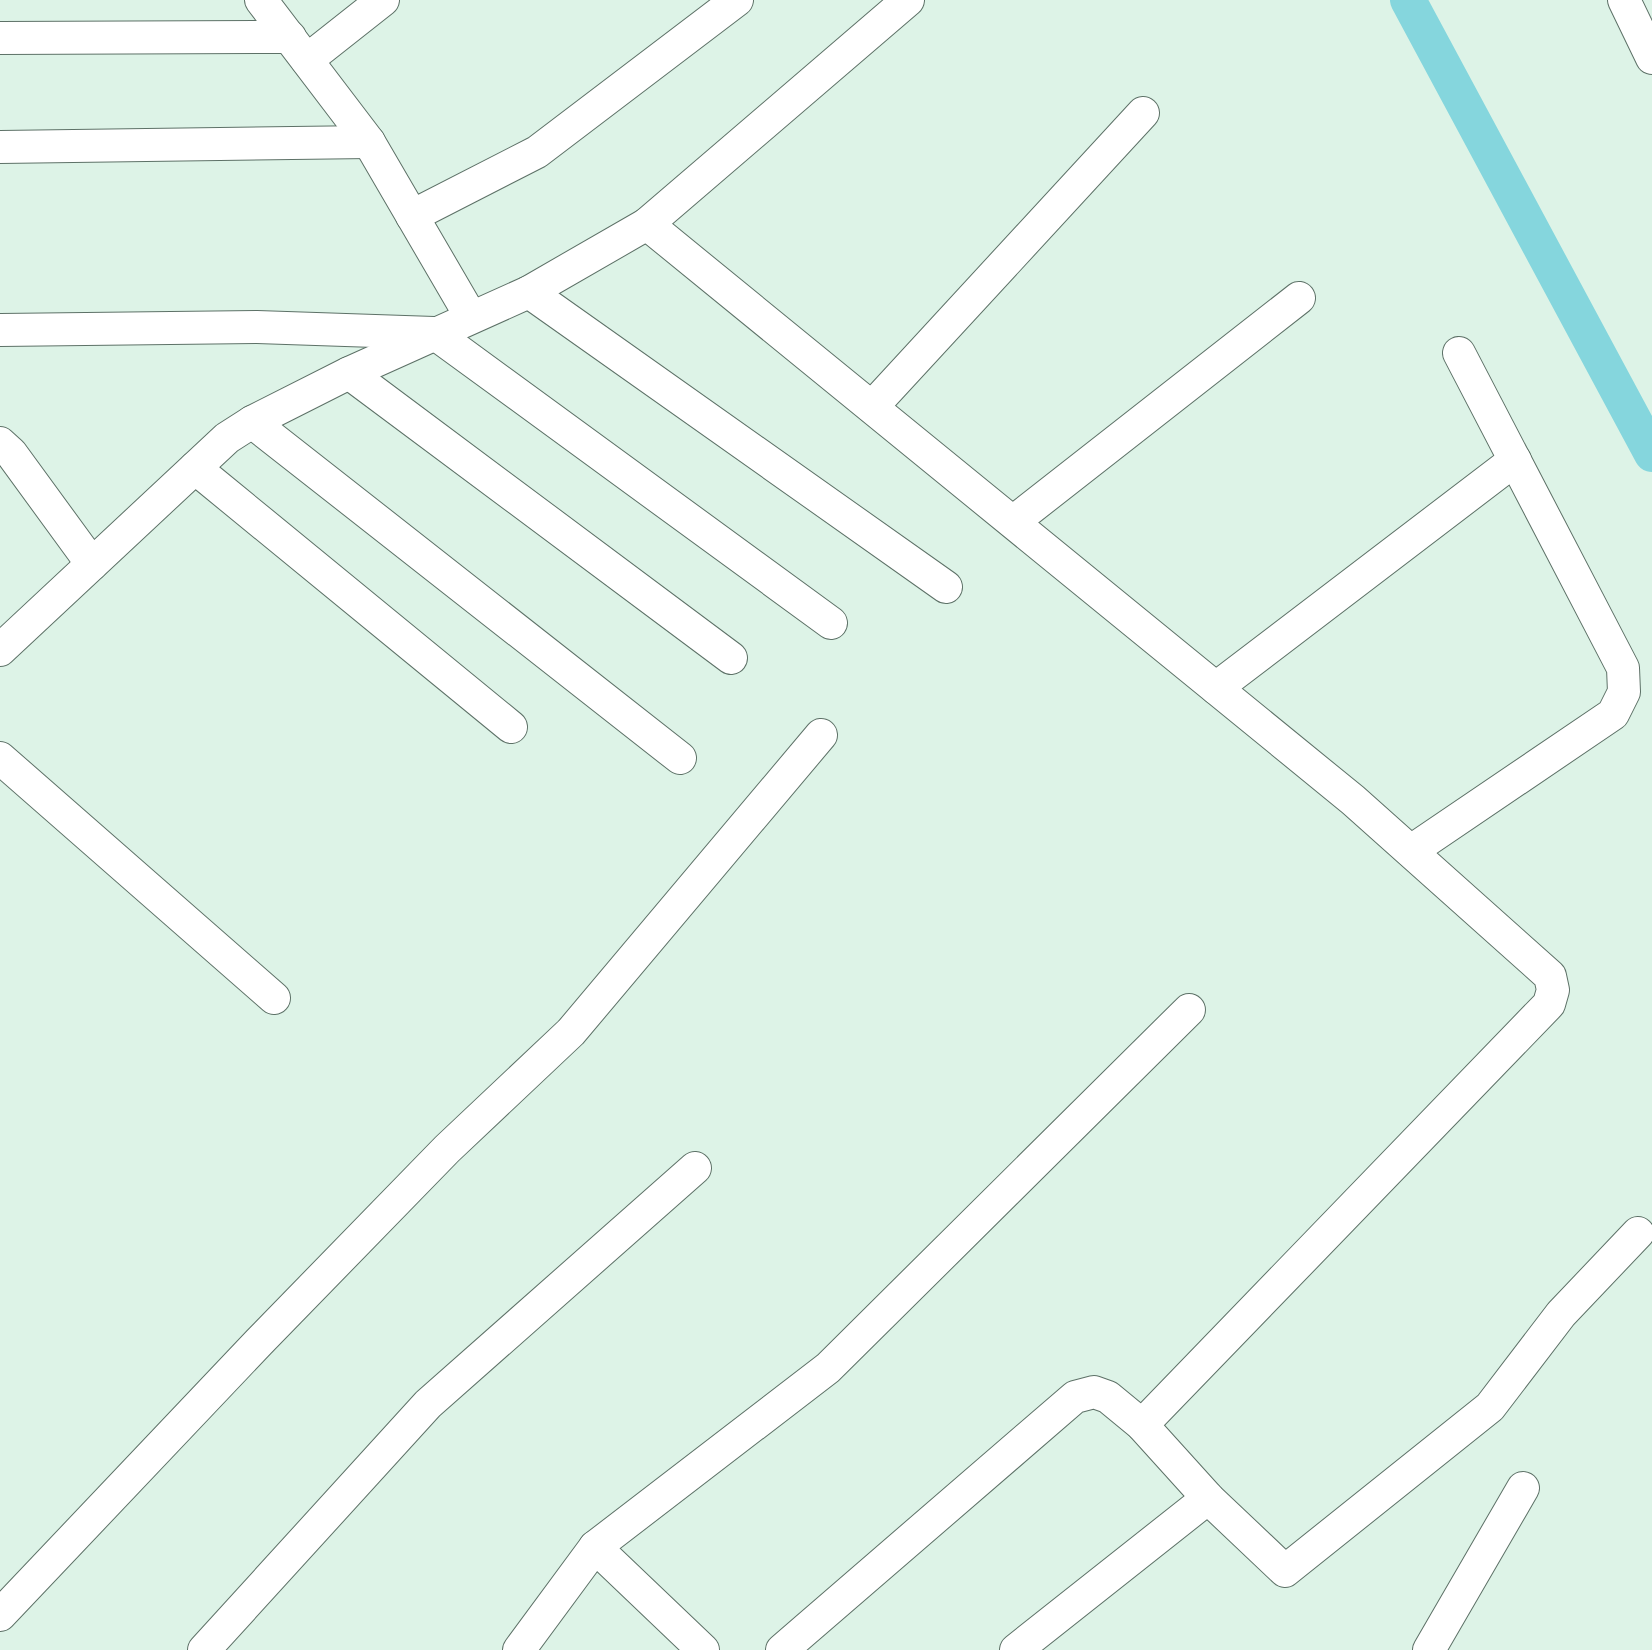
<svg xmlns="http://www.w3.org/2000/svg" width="1652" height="1650" font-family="Figtree,sans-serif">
  <rect width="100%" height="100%" fill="#ddf3e7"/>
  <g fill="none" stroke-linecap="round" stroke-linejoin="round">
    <path stroke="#85d6dd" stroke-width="36" d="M1408,0L1652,454"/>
    <defs>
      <g id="minor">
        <path d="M261,0L369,142L471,317"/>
        <path d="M1624,0L1652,58"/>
        <path d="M0,38L290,37"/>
        <path d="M307,60L383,0"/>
        <path d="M0,147L369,142"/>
        <path d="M412,216L537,152L737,0"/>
        <path d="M647,224L1353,800L1550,976L1553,990L1549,1004L1142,1425"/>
        <path d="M529,292L946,587"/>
        <path d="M0,330L257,327L434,333L831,623"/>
        <path d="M349,373L731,658"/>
        <path d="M872,407L1143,113"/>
        <path d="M252,422L680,758"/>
        <path d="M0,443L11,453L92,564"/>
        <path d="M195,468L511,727"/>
        <path d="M1013,522L1299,298"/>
        <path d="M0,650L227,438L252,422L349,373L529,292L647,224L908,0"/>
        <path d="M1216,688L1515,460"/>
        <path d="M0,758L274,998"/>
        <path d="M1411,851L1613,714L1624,692L1623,668L1459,353"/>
        <path d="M595,1547L703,1650"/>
        <path d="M0,1615L259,1342L447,1149L571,1032L821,735"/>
        <path d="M204,1650L428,1404L695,1168"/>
        <path d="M519,1650L595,1547L828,1368L1189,1010"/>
        <path d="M782,1650L1075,1397L1094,1392L1108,1397L1142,1425L1208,1498L1285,1571L1490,1407L1561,1314L1638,1233"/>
        <path d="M1016,1650L1208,1498"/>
        <path d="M1429,1650L1523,1488"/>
      </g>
    </defs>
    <use href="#minor" stroke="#5d7167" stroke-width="34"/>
    <use href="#minor" stroke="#fff" stroke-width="32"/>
  </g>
</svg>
